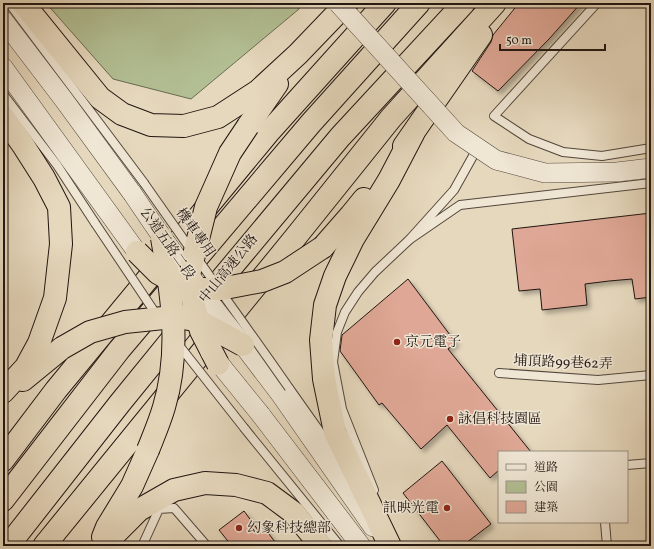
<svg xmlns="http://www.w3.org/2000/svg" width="654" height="549" font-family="Vollkorn,'Noto Serif TC',serif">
  <defs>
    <filter id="shadow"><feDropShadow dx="3.5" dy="3.5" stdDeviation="2" flood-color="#0004"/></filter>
  </defs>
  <rect width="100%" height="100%" fill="#e6d8bd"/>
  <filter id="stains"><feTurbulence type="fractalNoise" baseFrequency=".005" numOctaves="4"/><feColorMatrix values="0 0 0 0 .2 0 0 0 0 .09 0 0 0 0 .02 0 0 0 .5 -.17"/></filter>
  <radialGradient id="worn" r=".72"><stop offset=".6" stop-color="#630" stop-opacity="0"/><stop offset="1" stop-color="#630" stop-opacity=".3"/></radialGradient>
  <path fill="#b2bf93" stroke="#696a52" d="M46,3H298L299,9L191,99L113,79Z"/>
  <g fill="#dfa795" stroke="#201511" filter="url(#shadow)">
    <path d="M519,3H581L550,38L498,91L472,71L491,42L493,35Z"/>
    <path d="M651,213V297L635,299L632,279L609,281L585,284L587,305L542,310L540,289L519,291L512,229Z"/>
    <path d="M408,279L456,343L448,349L531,452H499V470L490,478L447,425L421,449L382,403L379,405L340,351L342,335Z"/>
    <path d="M442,461L491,524L462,546H444L403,493Z"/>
    <path d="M244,511L258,530L263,526L278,546H232L219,530Z"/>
  </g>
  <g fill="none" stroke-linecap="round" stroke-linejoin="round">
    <defs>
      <g id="service">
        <path d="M9,3L144,183"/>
        <path d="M597,3L494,116L529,139L563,152L602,156L651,148"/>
        <path d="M3,94L57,165L95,223"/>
        <path d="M478,147L454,190L409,240L460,205L651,183"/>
        <path d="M499,373L598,380L651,375"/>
        <path d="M289,388L318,429L337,459"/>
        <path d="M245,429L340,546"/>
        <path d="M627,465L651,463"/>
        <path d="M374,490L342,409L333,362L337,332L345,312L358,292L375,272L409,240"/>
        <path d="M605,522L607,546"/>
        <path d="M143,544L159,509L174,508L207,546"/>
      </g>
      <g id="tertiary">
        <path d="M3,20L64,100L132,193"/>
        <path d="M3,67L137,252"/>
        <path d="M243,345L281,395L373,527"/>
        <path d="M261,415L361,546"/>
      </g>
      <g id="motorway">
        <path d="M23,3L100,98L122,114L151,125L184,126L218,117L258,91L298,54L347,3"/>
        <path d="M3,117L23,145L44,178L59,207L61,244L55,298L39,343L26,367L3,392"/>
        <path d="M248,126L277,84"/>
        <path d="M404,146L481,35"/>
        <path d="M323,247L351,215L364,199"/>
        <path d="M204,300L340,137L464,3"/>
        <path d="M23,380L62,348"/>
        <path d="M3,460L56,390L268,133L385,3"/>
        <path d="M3,500L119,350L311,123L419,3"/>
        <path d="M103,537L107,527L132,486L148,450"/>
        <path d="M8,546L120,403L181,328"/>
        <path d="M44,546L298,234L391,118L495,3"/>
        <path d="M103,546L139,510L174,490L205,483L236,485L267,493L294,513L321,546"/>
        <path d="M390,546L335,432L324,379L321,340L325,305L335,276L353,239L389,180L413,134"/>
      </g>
    </defs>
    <use href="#service" stroke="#52463c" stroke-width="10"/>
    <use href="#tertiary" stroke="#52463c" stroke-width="20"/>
    <use href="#motorway" stroke="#201511" stroke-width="24"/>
    <use href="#service" stroke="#efe6d4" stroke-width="8"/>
    <use href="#tertiary" stroke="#efe6d4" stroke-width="19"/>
    <use href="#motorway" stroke="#e6d8bd" stroke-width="22"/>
    <defs>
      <g id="service-bridge">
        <path d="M144,183C192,252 241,319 289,388"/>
        <path d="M95,223L158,317"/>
        <path d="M178,344L245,429"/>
      </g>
      <g id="tertiary-bridge">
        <path d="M338,3L456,133L496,160L545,173L617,172L651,168"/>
        <path d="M132,193C166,244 202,294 241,342"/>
        <path d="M210,352L261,415"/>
      </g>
      <g id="motorway-bridge">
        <path d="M137,252L158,273L169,279L200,289H220L262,281L285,272L323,247"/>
        <path d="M62,348L90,332L125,322L173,317L184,318L199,321L243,345"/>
        <path d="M218,364L201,331L194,306L189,275L206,207L230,153L248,126"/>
        <path d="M148,450C154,435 160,421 164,407C181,351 172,294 162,238"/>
      </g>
    </defs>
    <use href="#service-bridge" stroke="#52463c" stroke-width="10" stroke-linecap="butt"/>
    <use href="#tertiary-bridge" stroke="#52463c" stroke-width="20" stroke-linecap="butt"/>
    <use href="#motorway-bridge" stroke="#201511" stroke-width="24" stroke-linecap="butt"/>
    <use href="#service-bridge" stroke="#efe6d4" stroke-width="8"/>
    <use href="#tertiary-bridge" stroke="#efe6d4" stroke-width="19"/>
    <use href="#motorway-bridge" stroke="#e6d8bd" stroke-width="22"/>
  </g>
  <g fill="#8f2418" stroke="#efe6d4" stroke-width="1.5">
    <circle cx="397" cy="342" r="4"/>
    <circle cx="450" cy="419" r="4"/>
    <circle cx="447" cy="508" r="4"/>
    <circle cx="239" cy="528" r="4"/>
  </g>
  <g text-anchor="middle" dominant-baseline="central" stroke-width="3" stroke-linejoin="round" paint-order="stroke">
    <g font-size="14" fill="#201511" stroke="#efe6d4">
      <text transform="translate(195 233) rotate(55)">機車專用</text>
      <text transform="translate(167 244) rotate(55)">公道五路二段</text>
      <text transform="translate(229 269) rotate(-51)">中山高速公路</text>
      <text transform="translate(563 363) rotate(2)">埔頂路99巷62弄</text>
    </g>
    <g font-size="14" fill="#201511" stroke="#efe6d4" text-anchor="start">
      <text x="405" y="342">京元電子</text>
      <text x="458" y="419">詠倡科技園區</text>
      <text x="439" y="508" text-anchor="end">訊映光電</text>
      <text x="247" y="528">幻象科技總部</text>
    </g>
  </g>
  <rect width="654" height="549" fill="none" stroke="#e6d8bd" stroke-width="16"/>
  <rect x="4" y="4" width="646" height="541" fill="none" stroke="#201511" stroke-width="2"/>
  <rect x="8" y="8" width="638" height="533" fill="none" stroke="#201511"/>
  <rect x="498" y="451" width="130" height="72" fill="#efe6d4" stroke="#9c9286"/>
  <rect x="506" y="464" width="20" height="6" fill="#efe6d4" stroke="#9c9286"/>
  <text x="534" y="471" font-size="12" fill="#201511">道路</text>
  <rect x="506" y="481" width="20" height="12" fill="#b2bf93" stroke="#9c9286"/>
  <text x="534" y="491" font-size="12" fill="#201511">公園</text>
  <rect x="506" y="501" width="20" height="12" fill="#dfa795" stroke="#9c9286"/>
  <text x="534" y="511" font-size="12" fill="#201511">建築</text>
  <path d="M500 44v6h105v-6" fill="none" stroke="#201511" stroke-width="2"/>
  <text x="506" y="44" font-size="12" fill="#201511" stroke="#efe6d4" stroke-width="3" paint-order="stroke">50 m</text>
  <rect width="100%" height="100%" filter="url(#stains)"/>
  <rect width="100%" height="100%" fill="url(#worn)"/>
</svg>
